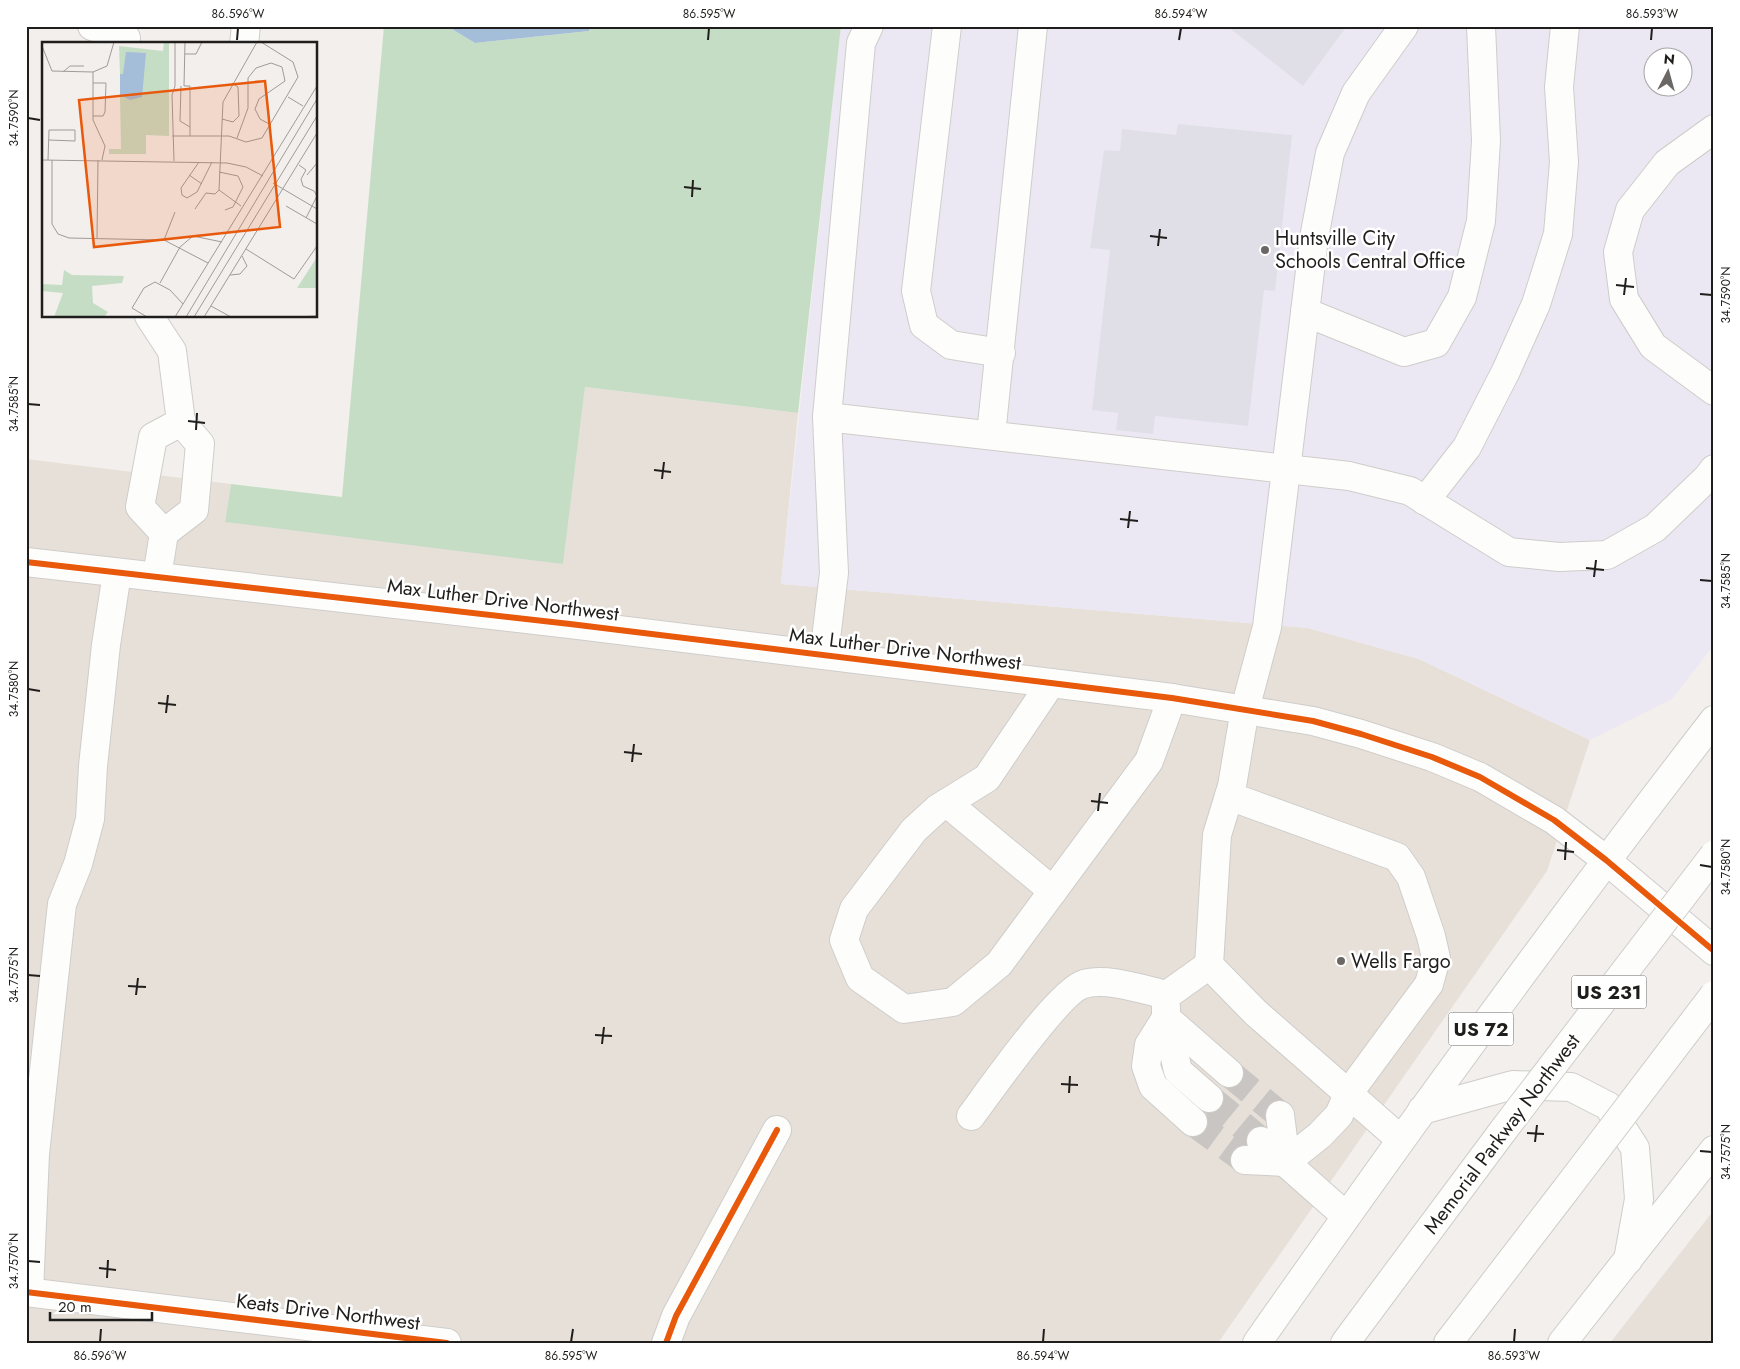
<svg xmlns="http://www.w3.org/2000/svg" width="1740" height="1369" font-family="Jost,sans-serif">
  <rect width="100%" height="100%" fill="#f2efec"/>
  <g fill="#e7e0d9">
    <path d="M585,387L798,413L781,584L1308,628L1419,659L1590,740L1547,871L1218,1343H26V459L231,484L225,521L563,563Z"/>
    <path d="M1714,1210V1343H1610Z"/>
  </g>
  <path fill="#ece8f3" fill-rule="evenodd" d="M841,26H1714V645L1672,699L1590,740L1419,659L1308,628L781,584ZM1652,58H1682V88H1652Z"/>
  <path fill="#c6ddc5" d="M384,26H447L475,43L589,31L590,26H841L798,413L585,387L563,564L225,522L231,484L342,497Z"/>
  <path fill="#a4bdd9" d="M447,26H590L589,31L475,43Z"/>
  <g fill="#e0dfe8">
    <path d="M1227,26H1347L1303,86Z"/>
    <path d="M1178,124L1292,135L1275,291L1264,290L1248,426L1155,416L1153,434L1116,430L1118,413L1092,410L1110,250L1090,248L1104,150L1120,151L1122,129L1176,135Z"/>
  </g>
  <g fill="none" stroke-linecap="round" stroke-linejoin="round">
    <g stroke="#c8c5c2" stroke-width="28" stroke-dasharray="28 14" stroke-linecap="butt">
      <path d="M1229,1073L1280,1115"/>
      <path d="M1209,1098L1261,1141"/>
      <path d="M1193,1122L1245,1160"/>
    </g>
    <defs>
      <g id="minor">
        <path d="M92,26L126,38"/>
        <path d="M947,26L916,291L924,325L951,345L1001,353"/>
        <path d="M244,44L246,26"/>
        <path d="M1714,129L1667,163L1630,210L1618,252L1624,299L1653,346L1714,391"/>
        <path d="M1305,312L1404,352L1436,343L1462,297L1481,221L1486,141L1481,26"/>
        <path d="M149,316L172,351L181,422L200,444L194,510L164,533L157,577"/>
        <path d="M827,417L1349,476L1410,491L1509,552L1559,557L1607,555L1655,528L1708,477L1714,469"/>
        <path d="M991,435L1033,26"/>
        <path d="M1425,501L1467,447L1506,371L1536,304L1558,234L1564,162L1559,87L1565,26"/>
        <path d="M164,533L140,507L153,437L181,422"/>
        <path d="M26,562L570,624L1051,683L1172,698L1313,721L1361,734L1432,757L1480,777L1554,820L1606,860L1714,951"/>
        <path d="M824,655L834,573L827,417L861,43L869,26"/>
        <path d="M1051,683L987,778L937,809L914,830L854,909L844,940L860,978L904,1009L953,1002L999,964L1149,761L1172,698"/>
        <path d="M1229,796L1397,857L1411,877L1431,936L1436,958L1429,984L1348,1094L1339,1115L1320,1135L1286,1162L1245,1160"/>
        <path d="M947,803L1053,891"/>
        <path d="M1166,1008V1018L1178,1071L1209,1098"/>
        <path d="M1166,1018L1149,1045L1146,1066L1153,1086L1193,1122"/>
        <path d="M1166,1018L1229,1073"/>
        <path d="M1280,1115L1286,1162"/>
        <path d="M971,1116C989,1092 1060,990 1084,984C1107,977 1144,990 1167,995L1209,965"/>
        <path d="M1400,1139L1256,1013L1209,965L1217,835L1232,786L1245,709L1267,627L1314,238L1330,153L1356,93L1404,26"/>
        <path d="M1261,1141L1346,1216"/>
        <path d="M26,1292L447,1343"/>
        <path d="M29,1292L35,1154L62,904L78,864L90,819L93,766L106,645L117,573"/>
        <path d="M666,1343L676,1316L777,1130"/>
      </g>
      <g id="highway">
        <path d="M1422,1110L1513,1085L1571,1087L1608,1106L1635,1148L1639,1199L1628,1260"/>
        <path d="M1257,1343C1405,1132 1556,924 1714,720"/>
        <path d="M1345,1343L1505,1128"/>
        <path d="M1448,1343L1564,1192"/>
        <path d="M1562,1343L1714,1150"/>
      </g>
    </defs>
    <use href="#minor" stroke="#cfcdca" stroke-width="30"/>
    <use href="#highway" stroke="#cfcdca" stroke-width="30"/>
    <use href="#minor" stroke="#fdfdfc" stroke-width="28"/>
    <use href="#highway" stroke="#fdfdfc" stroke-width="28"/>
    <defs>
      <g id="highway-bridge">
        <path d="M1505,1128L1714,855"/>
        <path d="M1564,1192L1714,995"/>
      </g>
    </defs>
    <use href="#highway-bridge" stroke="#cfcdca" stroke-width="30" stroke-linecap="butt"/>
    <use href="#highway-bridge" stroke="#fdfdfc" stroke-width="28"/>
    <defs>
      <g id="cycleway">
        <path d="M26,562L570,624L1051,683L1172,698L1313,721L1361,734L1432,757L1480,777L1554,820L1606,860L1714,951"/>
        <path d="M26,1292L447,1343"/>
        <path d="M666,1343L676,1316L777,1130"/>
      </g>
    </defs>
    <use href="#cycleway" stroke="#fff" stroke-width="9"/>
    <use href="#cycleway" stroke="#e8590c" stroke-width="6"/>
  </g>
  <path fill="none" stroke="#201e1c" stroke-width="2" d="M237,40L238,28M708,40L709,28M1179,40L1181,28M1651,40L1652,28M28,118L40,120M684,187L701,189M692,197L693,180M1150,236L1167,238M1158,246L1160,229M1616,285L1634,287M1700,294L1712,295M1624,295L1626,278M28,404L40,405M188,421L205,423M196,430L197,413M654,470L671,472M662,479L664,462M1120,519L1138,521M1128,528L1130,511M1586,568L1604,570M1594,577L1596,560M1700,580L1712,581M28,689L40,691M158,703L176,705M166,713L168,695M624,752L642,754M632,762L634,744M1091,801L1108,803M1098,811L1100,793M1557,850L1574,852M1565,860L1566,842M1700,865L1712,867M28,975L40,976M128,986L146,987M136,995L138,978M595,1035L612,1036M602,1044L604,1027M1061,1084L1078,1085M1069,1093L1070,1076M1527,1133L1544,1134M1535,1142L1537,1125M1700,1151L1712,1152M28,1261L40,1262M99,1268L116,1270M107,1278L108,1260M100,1342L101,1329M571,1342L573,1329M1043,1342L1044,1329M1514,1342L1515,1329"/>
  <g fill="#6a6765" stroke="#fff" stroke-width="2">
    <circle cx="1265" cy="250" r="5"/>
    <circle cx="1341" cy="961" r="5"/>
  </g>
  <g text-anchor="middle" dominant-baseline="central" stroke-width="5" stroke-linejoin="round" paint-order="stroke">
    <g fill="#fff" stroke="#636260" stroke-width="1">
      <rect x="1571.5" y="975.5" width="75" height="33" rx="4"/>
      <rect x="1448.5" y="1012.5" width="65" height="33" rx="4"/>
    </g>
    <g font-size="19" font-weight="bold" fill="#201e1c">
      <text x="1609" y="992">US 231</text>
      <text x="1481" y="1029">US 72</text>
    </g>
    <g font-size="20" fill="#201e1c" stroke="#fff" text-anchor="start">
      <text x="1275" y="238">Huntsville City<tspan x="1275" dy="23">Schools Central Office</tspan></text>
      <text x="1351" y="961">Wells Fargo</text>
    </g>
    <g font-size="20" fill="#201e1c" stroke="#fff">
      <text transform="translate(503 600) rotate(7)">Max Luther Drive Northwest</text>
      <text transform="translate(905 649) rotate(7)">Max Luther Drive Northwest</text>
      <text transform="translate(1502 1134) rotate(-53)">Memorial Parkway Northwest</text>
      <text transform="translate(328 1312) rotate(7)">Keats Drive Northwest</text>
    </g>
  </g>
  <g transform="translate(42 42)">
    <rect width="275" height="275" fill="#f2efec"/>
    <path d="M122,0H127V94L104,93V112H67V107H79L78,53L88,58L81,33L78,32L77,4L121,9ZM275,215V246H255ZM22,228L30,233L82,234L80,241L50,244L51,261L66,270L62,275H12L21,251L0,249V242L20,243Z" fill="#c6ddc5"/>
    <path d="M84,10L104,11L100,55L88,58L78,53V32H81Z" fill="#a4bdd9"/>
    <path fill="none" stroke="#9e9b99" stroke-width="1" d="M143,0L142,44H148V94M0,4L10,29L51,30M143,12H154L160,0M21,30L28,24H42M139,44L138,79L148,85M246,55L261,64M51,74H61L63,70L64,41H51M180,77L191,80L197,74L196,45L190,41M130,94H187L204,100L220,96L256,35L251,20L219,0M195,96L206,66V36L214,26L229,21L240,25L243,39L217,57L213,67L218,77L229,83M0,118L185,121L204,125L221,134M6,118L7,88H33V99L7,98M10,118V182L16,192L27,196L122,198L166,221M60,118L63,104L51,78V30L65,24L72,0M132,119L130,53L133,44V0M157,120L139,146L140,153L145,156L155,150L170,120M257,123L264,128L259,137L261,144L272,149L275,154L264,176M177,130L196,134L201,145L191,165L183,168M147,133L160,142M265,133L275,121M231,141L275,167M199,164L177,148L181,60L215,0M244,164L275,182M153,167L164,151L173,152L177,148M55,196L56,118M122,198L133,170M204,207L252,237L275,204M188,233L198,232L205,224L200,214M118,241L138,205L151,194L180,200M169,264L189,275M105,275L90,266L102,246L113,240L128,248L141,262M133,275L275,44M144,275L275,57M152,275L275,74M162,275L275,91M251,275L275,274"/>
    <path fill="#e8590c" fill-opacity="0.15" stroke="#e8590c" stroke-width="2.5" d="M223,39L238,185L52,205L37,58Z"/>
    <rect width="275" height="275" fill="none" stroke="#201e1c" stroke-width="2.5"/>
  </g>
  <rect width="1740" height="1369" fill="none" stroke="#ffffff" stroke-width="55"/>
  <g transform="translate(1668 72) rotate(6)"><circle r="24" fill="#ffffff" stroke="#a6a5a4"/>
  <path d="M0-4L9 19L0 12L-9 19Z" fill="#6a6765"/>
  <text y="-8" font-size="14" font-weight="bold" text-anchor="middle" fill="#201e1c">N</text>
  </g>
  <path d="M50 1312v8h102v-8" fill="none" stroke="#201e1c" stroke-width="2.5"/>
  <text x="58" y="1312" font-size="15" fill="#201e1c" stroke="#ffffff" stroke-width="4" paint-order="stroke">20 m</text>
  <rect x="28" y="28" width="1684" height="1314" fill="none" stroke="#201e1c" stroke-width="2"/>
  <g font-size="12" text-anchor="middle" fill="#201e1c">
    <text x="238" y="18">86.596°W</text>
    <text x="709" y="18">86.595°W</text>
    <text x="1181" y="18">86.594°W</text>
    <text x="1652" y="18">86.593°W</text>
    <text transform="translate(14 118) rotate(-90)" y="4">34.7590°N</text>
    <text transform="translate(1726 295) rotate(-90)" y="4">34.7590°N</text>
    <text transform="translate(14 404) rotate(-90)" y="4">34.7585°N</text>
    <text transform="translate(1726 581) rotate(-90)" y="4">34.7585°N</text>
    <text transform="translate(14 689) rotate(-90)" y="4">34.7580°N</text>
    <text transform="translate(1726 867) rotate(-90)" y="4">34.7580°N</text>
    <text transform="translate(14 975) rotate(-90)" y="4">34.7575°N</text>
    <text transform="translate(1726 1152) rotate(-90)" y="4">34.7575°N</text>
    <text transform="translate(14 1261) rotate(-90)" y="4">34.7570°N</text>
    <text x="100" y="1360">86.596°W</text>
    <text x="571" y="1360">86.595°W</text>
    <text x="1043" y="1360">86.594°W</text>
    <text x="1514" y="1360">86.593°W</text>
  </g>
</svg>
